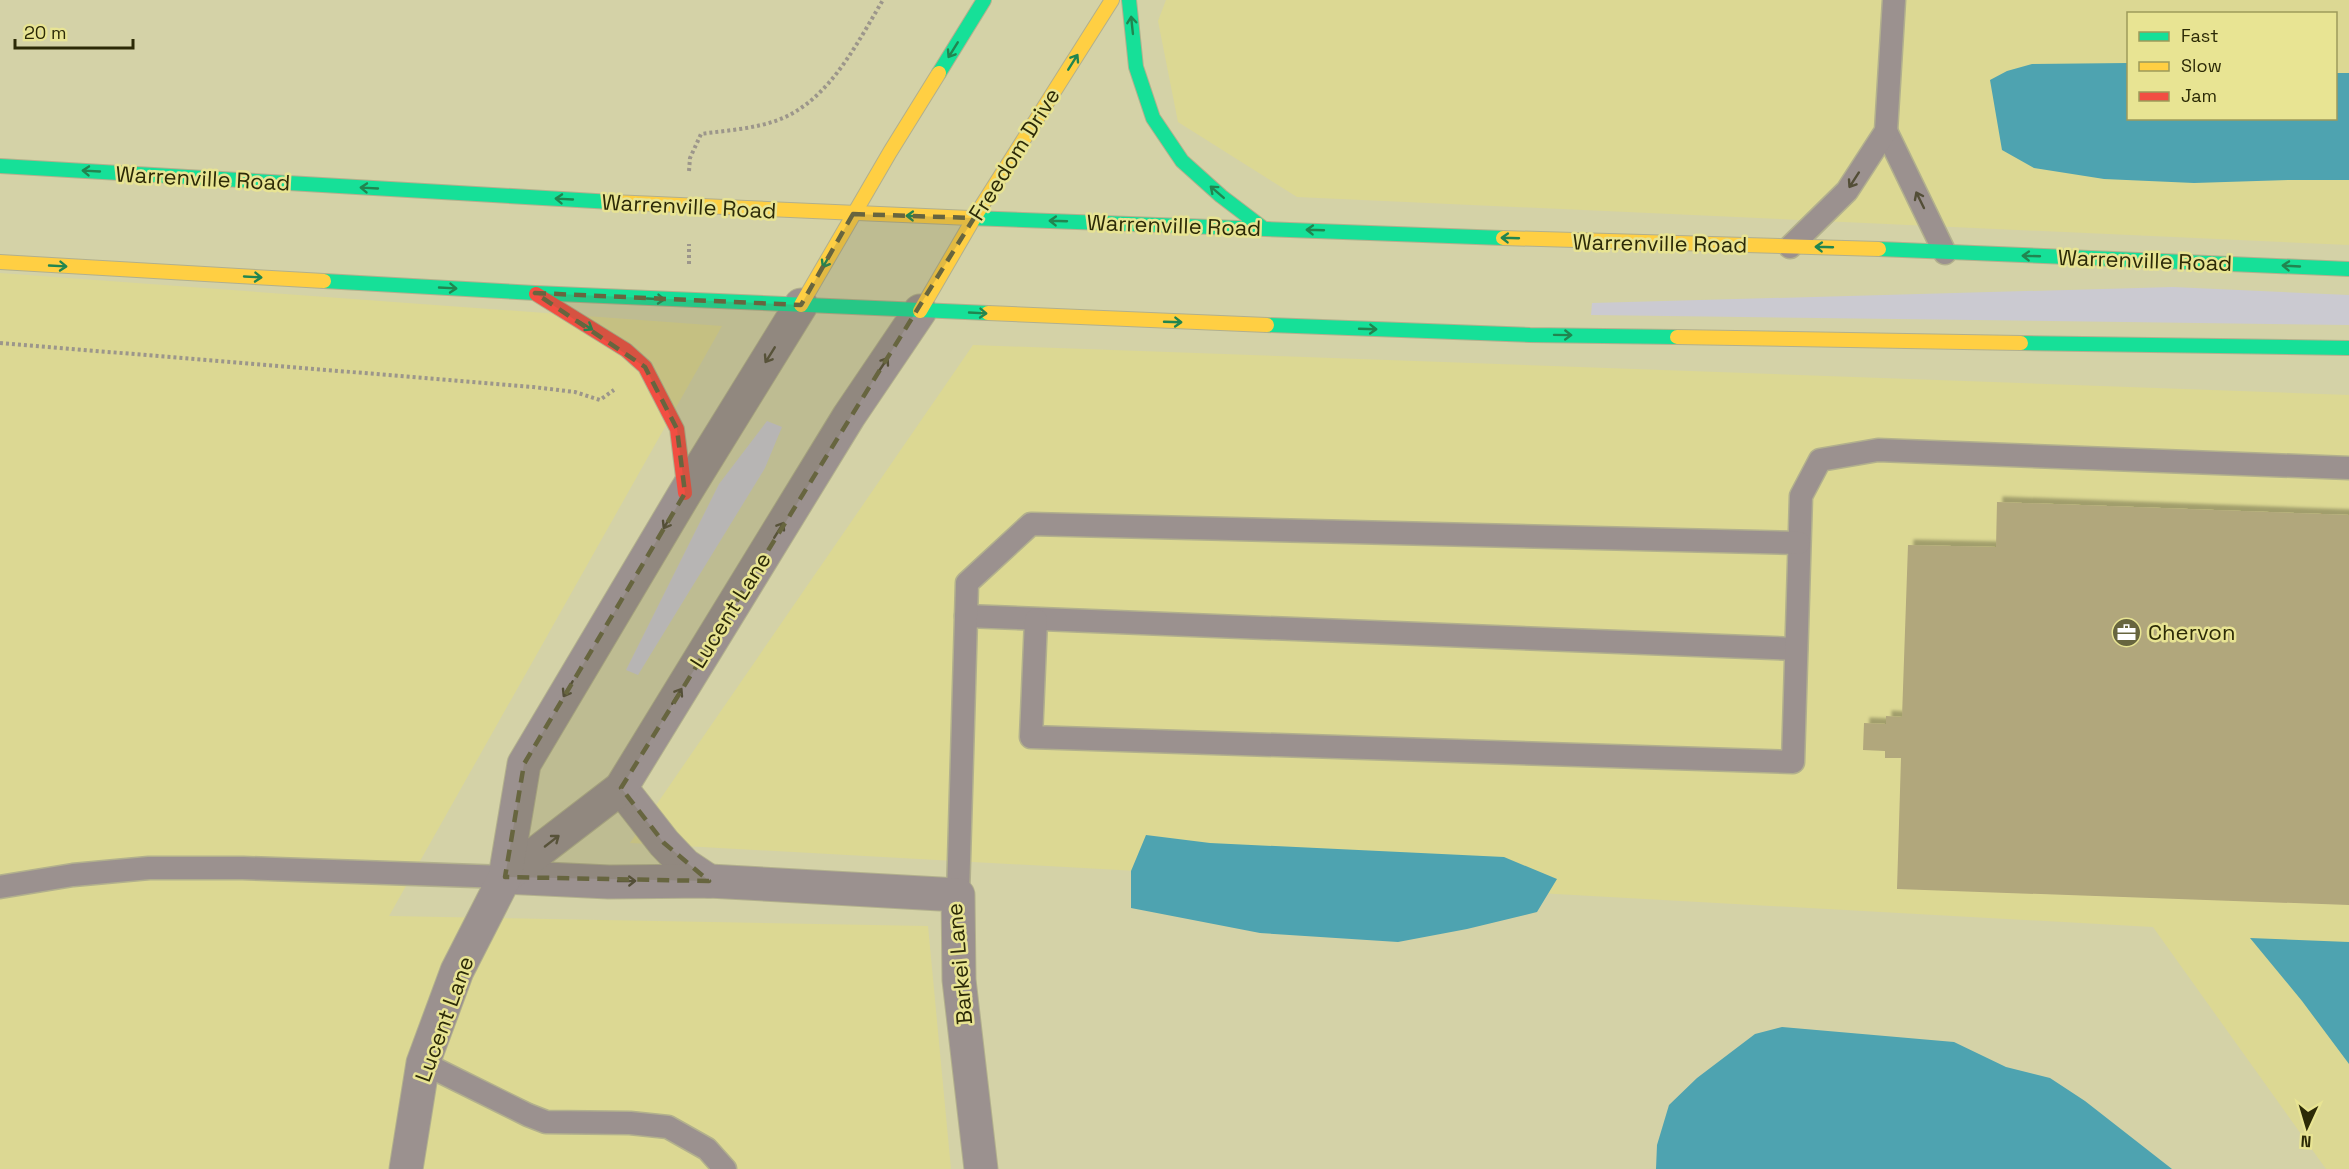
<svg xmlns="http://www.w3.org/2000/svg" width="2349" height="1169" font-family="'Space Grotesk',sans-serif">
  <defs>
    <filter id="shadow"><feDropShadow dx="5.5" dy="-5.5" stdDeviation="1.5" flood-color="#0004"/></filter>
  </defs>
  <rect width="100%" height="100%" fill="#d4d2a7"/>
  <g fill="#dcd893" fill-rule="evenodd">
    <path d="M1166,0H2349V245L1297,197L1178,122L1158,21ZM2128,14H2336V118H2128Z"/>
    <path d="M0,273L722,326L389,916L928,926L951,1169H0Z"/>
    <path d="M973,345L2349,395V1169H2326L2153,927L630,843Z"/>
  </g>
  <g fill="#cbcad1">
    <path d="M2173,287L2349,295V325L1591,315L1592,303Z"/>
    <path d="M767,421L782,427L765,468L638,675L626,670L719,484Z"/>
  </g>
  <g fill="#4ea3b0">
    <path d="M2128,63V118H2336V73H2349V180H2289L2194,183L2104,179L2034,168L2002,150L1990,80L2007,71L2032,64Z"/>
    <path d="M1146,835L1210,843L1504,857L1557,879L1537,912L1467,929L1398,942L1260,933L1131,908V871Z"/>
    <path d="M2250,938L2349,942V1064L2302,1001Z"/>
    <path d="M1782,1027L1954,1042L2006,1067L2050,1078L2085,1101L2172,1169H1656L1657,1145L1669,1105L1697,1078L1755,1034Z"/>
  </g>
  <path fill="#b1a77c" filter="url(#shadow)" d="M1997,502L2349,515V905L1897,889L1901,758H1885V751L1863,750L1864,723L1886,724V716L1902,717L1908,545L1996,547Z"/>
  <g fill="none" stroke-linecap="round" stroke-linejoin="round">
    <defs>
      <g id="lane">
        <path d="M1886,131L1945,253"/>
        <path d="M1790,247L1847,191L1886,131L1894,0"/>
        <path d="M966,616L1796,649"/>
        <path d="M1036,620L1031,737L1793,762L1801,496L1820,460L1878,450L2349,468"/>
        <path d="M0,887L73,875L149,868H243L505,877"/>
        <path d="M958,895L967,583L1031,524L1799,543"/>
        <path d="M423,1063L528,1115L546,1122L630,1123L668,1127L707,1149L725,1169"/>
      </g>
      <g id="street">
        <path d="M621,788L664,843L685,865L709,881"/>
        <path d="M505,877L609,882L709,881L958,895L959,980L981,1169"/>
        <path d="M505,877L621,788L849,416L920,311"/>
        <path d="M406,1169L423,1063L457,971L505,877L524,764L685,493L801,305"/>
      </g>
      <g id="fast">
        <path d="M1129,0L1136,67L1153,118L1182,161L1221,196L1263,228"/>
        <path d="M939,73L984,0"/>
        <path d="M0,166L612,202"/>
        <path d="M970,218L1503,238"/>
        <path d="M1879,249L2349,269"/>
        <path d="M324,281L535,293L988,313"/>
        <path d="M1267,325L1530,335L1677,337"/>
        <path d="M2021,343L2349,348"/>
      </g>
      <g id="slow">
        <path d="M612,202L970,218"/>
        <path d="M1503,238L1879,249"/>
        <path d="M0,262L324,281"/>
        <path d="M801,305L890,152L939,73"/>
        <path d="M920,311L974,218L1112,0"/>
        <path d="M988,313L1267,325"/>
        <path d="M1677,337L2021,343"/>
      </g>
      <path id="jam" d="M536,294L626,350L645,367L677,429L685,493"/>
    </defs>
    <use href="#lane" stroke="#b2b08d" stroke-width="25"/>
    <use href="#street" stroke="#b2b08d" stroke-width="35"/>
    <use href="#fast" stroke="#b2b08d" stroke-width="16"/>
    <use href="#slow" stroke="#b2b08d" stroke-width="16"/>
    <use href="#jam" stroke="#b2b08d" stroke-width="16"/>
    <g stroke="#9c968b" stroke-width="4" stroke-dasharray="3 3" stroke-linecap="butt">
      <path d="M689,171L690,158L701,134C728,130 757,129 783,118C831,97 857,43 883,0"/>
      <path d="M689,264V244"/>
      <path d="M0,343L533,387L575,392L600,400L614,390"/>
    </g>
    <use href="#lane" stroke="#9b918f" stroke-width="22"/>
    <use href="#street" stroke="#9b918f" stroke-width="33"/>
    <use href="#fast" stroke="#16e098" stroke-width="14"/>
    <use href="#slow" stroke="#ffcf43" stroke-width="14"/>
    <use href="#jam" stroke="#f24e42" stroke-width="14"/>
  </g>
  <defs><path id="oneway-shaft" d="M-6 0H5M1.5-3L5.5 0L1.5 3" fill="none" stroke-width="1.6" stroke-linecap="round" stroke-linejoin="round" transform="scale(1.5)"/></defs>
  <g stroke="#218550">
    <use href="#oneway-shaft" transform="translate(1132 25) rotate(-96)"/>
    <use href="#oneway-shaft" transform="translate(953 50) rotate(122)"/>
    <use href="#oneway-shaft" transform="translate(1073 62) rotate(-58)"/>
    <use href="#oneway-shaft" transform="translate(91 171) rotate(-177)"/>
    <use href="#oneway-shaft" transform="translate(369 188) rotate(-177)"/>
    <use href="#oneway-shaft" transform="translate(1217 192) rotate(-139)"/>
    <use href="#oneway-shaft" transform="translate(564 199) rotate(-177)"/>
    <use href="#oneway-shaft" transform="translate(915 216) rotate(-178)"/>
    <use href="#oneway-shaft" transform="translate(1058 221) rotate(-178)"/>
    <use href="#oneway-shaft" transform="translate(1315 230) rotate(-178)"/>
    <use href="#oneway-shaft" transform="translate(1510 238) rotate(-178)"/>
    <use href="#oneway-shaft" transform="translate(1824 247) rotate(-178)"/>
    <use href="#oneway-shaft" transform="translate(2031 256) rotate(-178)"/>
    <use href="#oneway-shaft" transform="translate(827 260) rotate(120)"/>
    <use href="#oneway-shaft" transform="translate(58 266) rotate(3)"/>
    <use href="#oneway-shaft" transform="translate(2291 266) rotate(-177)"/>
    <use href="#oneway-shaft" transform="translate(253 277) rotate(3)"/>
    <use href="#oneway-shaft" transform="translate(448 288) rotate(3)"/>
    <use href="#oneway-shaft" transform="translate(656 299) rotate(3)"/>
    <use href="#oneway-shaft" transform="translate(978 313) rotate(3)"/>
    <use href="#oneway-shaft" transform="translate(1173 322) rotate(2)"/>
    <use href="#oneway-shaft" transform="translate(585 325) rotate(32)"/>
    <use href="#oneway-shaft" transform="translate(1368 329) rotate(2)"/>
    <use href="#oneway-shaft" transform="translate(1563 335) rotate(1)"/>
  </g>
  <g stroke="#534e37">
    <use href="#oneway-shaft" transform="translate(1854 180) rotate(123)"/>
    <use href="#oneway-shaft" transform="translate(1920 200) rotate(-116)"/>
    <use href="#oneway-shaft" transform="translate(770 355) rotate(122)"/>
    <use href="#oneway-shaft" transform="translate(883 365) rotate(-56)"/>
    <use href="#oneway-shaft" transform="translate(668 521) rotate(121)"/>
    <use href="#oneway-shaft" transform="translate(779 530) rotate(-58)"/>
    <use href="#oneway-shaft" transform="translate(568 689) rotate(121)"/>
    <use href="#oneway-shaft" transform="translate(677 696) rotate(-58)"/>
    <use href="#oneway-shaft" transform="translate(552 841) rotate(-38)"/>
    <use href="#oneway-shaft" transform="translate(627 881) rotate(-1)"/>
  </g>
  <path fill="#67653f" fill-opacity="0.2" stroke="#67653f" stroke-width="4.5" stroke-dasharray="12 8" stroke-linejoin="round" d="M853,214L974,218L621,788L664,843L709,881L505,877L524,764L685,493L677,429L645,367L535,293L801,305Z"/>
  <defs>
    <symbol id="office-disc" viewBox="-11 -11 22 22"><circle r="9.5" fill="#67653f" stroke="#e8e493"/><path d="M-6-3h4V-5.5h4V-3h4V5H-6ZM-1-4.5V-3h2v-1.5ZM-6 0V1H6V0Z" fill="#fff"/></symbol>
  </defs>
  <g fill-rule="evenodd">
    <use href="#office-disc" x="2110" y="616" width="33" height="33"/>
  </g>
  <g text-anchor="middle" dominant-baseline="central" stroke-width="5" stroke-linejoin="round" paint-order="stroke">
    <g font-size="22" fill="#2c2a07" stroke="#e8e493">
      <text transform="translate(1014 154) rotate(-58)">Freedom Drive</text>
      <text transform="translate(203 178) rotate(3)">Warrenville Road</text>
      <text transform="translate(689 206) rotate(3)">Warrenville Road</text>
      <text transform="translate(1174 225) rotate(2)">Warrenville Road</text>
      <text transform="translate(1660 243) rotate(1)">Warrenville Road</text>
      <text transform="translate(2145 260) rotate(2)">Warrenville Road</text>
      <text transform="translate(730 610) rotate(-58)">Lucent Lane</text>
      <text transform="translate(959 964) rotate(-95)">Barkei Lane</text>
      <text transform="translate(444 1019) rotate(-70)">Lucent Lane</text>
    </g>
    <g font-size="22" fill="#2c2a07" stroke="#e8e493" text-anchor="start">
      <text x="2148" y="632">Chervon</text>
    </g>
  </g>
  <rect x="2127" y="12" width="210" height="108" fill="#e8e493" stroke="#9d9a5b" stroke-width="1.5"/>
  <rect x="2139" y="32" width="30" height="9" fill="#16e098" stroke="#9d9a5b" stroke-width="1.5"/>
  <text x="2181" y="42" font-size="18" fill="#2c2a07">Fast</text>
  <rect x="2139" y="62" width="30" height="9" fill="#ffcf43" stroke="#9d9a5b" stroke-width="1.5"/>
  <text x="2181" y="72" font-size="18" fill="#2c2a07">Slow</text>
  <rect x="2139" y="92" width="30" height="9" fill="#f24e42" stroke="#9d9a5b" stroke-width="1.5"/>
  <text x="2181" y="102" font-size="18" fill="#2c2a07">Jam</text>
  <g transform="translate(2307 1127) rotate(184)" stroke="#e8e493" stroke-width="4.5" paint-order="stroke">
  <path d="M0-4.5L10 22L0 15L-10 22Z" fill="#2c2a07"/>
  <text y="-9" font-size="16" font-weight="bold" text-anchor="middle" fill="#2c2a07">N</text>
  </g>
  <path d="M15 39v9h118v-9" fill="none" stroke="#2c2a07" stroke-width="3"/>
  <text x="24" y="39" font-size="18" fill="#2c2a07" stroke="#e8e493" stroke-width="4.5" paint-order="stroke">20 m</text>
</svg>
